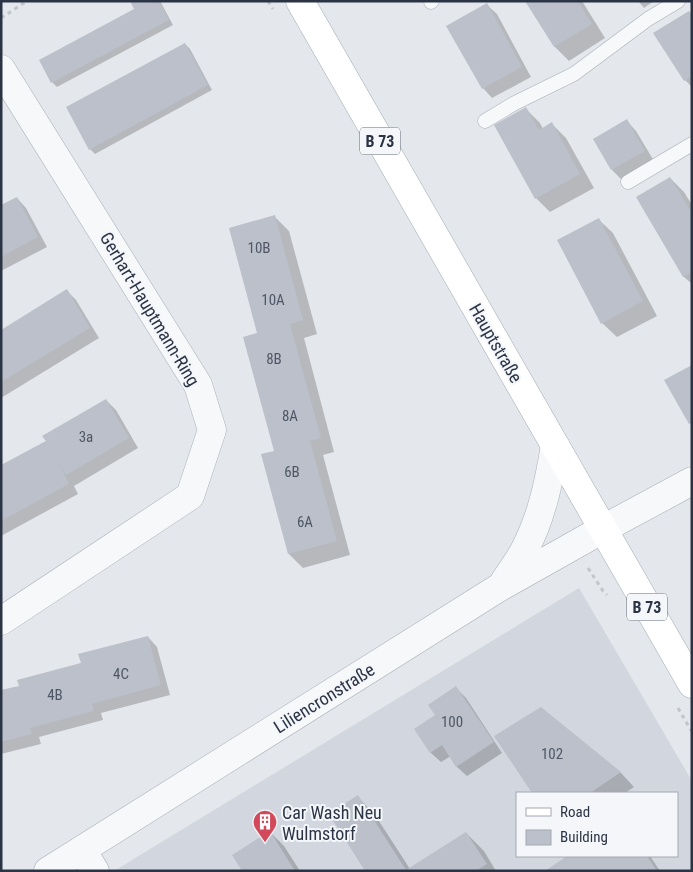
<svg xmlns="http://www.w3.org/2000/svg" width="693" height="872" font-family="'Roboto Condensed',sans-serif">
  <rect width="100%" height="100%" fill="#e4e7ec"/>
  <path fill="#d2d6de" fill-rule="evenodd" d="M579,588L692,781V871H114ZM517,793H677V856H517Z"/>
  <g fill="#0003">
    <path d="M131,1H160L173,25L57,87L52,82L136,10Z"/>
    <path d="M527,1H582L605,38L569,61L555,47Z"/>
    <path d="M638,1H654L644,8Z"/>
    <path d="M487,5L497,14L531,77L492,98L483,88Z"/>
    <path d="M692,15V87L685,80Z"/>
    <path d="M185,44L190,49L212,90L95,154L90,149Z"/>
    <path d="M526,109L540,123L543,129L552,124L566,138L594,188L550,212L536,198Z"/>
    <path d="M627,121L636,131L654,161L621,179L612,170Z"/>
    <path d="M670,178L684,192L692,205V284L684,277L638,197Z"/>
    <path d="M17,198L26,208L47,247L1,271V206Z"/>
    <path d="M275,217L289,231L317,334L304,338L334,452L323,455L350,555L303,568L289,554L258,334Z"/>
    <path d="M598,219L613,233L657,316L617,337L602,323Z"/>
    <path d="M66,290L76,300L99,338L1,398V331Z"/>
    <path d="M106,400L116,410L138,448L74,486L78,494L1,536V466L47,441Z"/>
    <path d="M148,637L157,647L170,695L101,713L103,720L39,737L41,744L1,754V692L20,687Z"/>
    <path d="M456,688L466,698L502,753L467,776L457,767L451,756L441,762L431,753L416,729L437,715Z"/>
    <path d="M541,708L621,773L634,787L625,793H534L495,737Z"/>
    <path d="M358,797L375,815L410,869L466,833L484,851L496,871H366Z"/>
    <path d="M270,832L284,846L300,871H244Z"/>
    <path d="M569,856H650L660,871H547Z"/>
  </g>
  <g fill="#bbc0ca">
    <path d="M130,1H159L169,20L51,83L39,60L134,9Z"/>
    <path d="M525,1H578L592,24L554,47Z"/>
    <path d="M487,3L522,67L482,89L446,26Z"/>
    <path d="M689,11L692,15V76L684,81L653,33Z"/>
    <path d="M185,43L208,85L89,150L66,107Z"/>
    <path d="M526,107L539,130L552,122L580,174L535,199L494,125Z"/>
    <path d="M627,119L645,151L611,170L593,139Z"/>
    <path d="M670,177L692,213V272L683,277L636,197Z"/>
    <path d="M17,197L38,237L1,257V205Z"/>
    <path d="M275,215L303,320L290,324L321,438L310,441L337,541L288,554L261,454L274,451L243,337L257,333L229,228Z"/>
    <path d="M599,218L643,301L601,324L557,240Z"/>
    <path d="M67,289L90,328L1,382V330Z"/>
    <path d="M692,365V423L689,424L664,380Z"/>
    <path d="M106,399L129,438L66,475L58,462L69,484L1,521V465L46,441L42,436Z"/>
    <path d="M148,636L161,685L92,704L94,711L30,728L32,734L1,742V690L19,686L17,680L81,663L78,654Z"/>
    <path d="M456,686L494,742L456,767L442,745L430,753L414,729L435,715L428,705Z"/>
    <path d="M541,707L621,772L590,793H532L494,736Z"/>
    <path d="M358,795L406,870L466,832L487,864L476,871H365L329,814Z"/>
    <path d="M270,831L295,871H242L232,855Z"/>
    <path d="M567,856H647L657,871H545Z"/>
  </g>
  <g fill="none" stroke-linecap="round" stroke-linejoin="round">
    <defs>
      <g id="service">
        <path d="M431,2L432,1"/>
        <path d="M485,121L515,103L574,74L648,19L678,1"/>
        <path d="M628,182L692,144"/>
      </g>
      <g id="minor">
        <path d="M1,69L198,385L212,430L190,496L1,621"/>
        <path d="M603,529L692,481"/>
        <path d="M82,850L95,871"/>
      </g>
      <g id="tertiary">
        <path d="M504,582C511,571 519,561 525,549C542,516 549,482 555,445"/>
        <path d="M48,871L500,587L603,529"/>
      </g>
      <path id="primary" d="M300,1L692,684"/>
    </defs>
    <use href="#service" stroke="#a9aeb7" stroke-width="15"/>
    <use href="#minor" stroke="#a9aeb7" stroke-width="29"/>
    <use href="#tertiary" stroke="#a9aeb7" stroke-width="29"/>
    <use href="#primary" stroke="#a3abb8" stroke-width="29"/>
    <g stroke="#c2c5cb" stroke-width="3" stroke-dasharray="4 4" stroke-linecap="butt">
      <path d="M268,1L273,9"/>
      <path d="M1,18L27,1"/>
      <path d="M588,568L603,591L607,595"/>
      <path d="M678,708L692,732"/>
    </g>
    <use href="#service" stroke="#f7f8fa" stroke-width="14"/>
    <use href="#minor" stroke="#f7f8fa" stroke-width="28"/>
    <use href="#tertiary" stroke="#f7f8fa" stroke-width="28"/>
    <use href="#primary" stroke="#fff" stroke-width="28"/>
  </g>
  <defs>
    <symbol id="building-pin" viewBox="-11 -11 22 30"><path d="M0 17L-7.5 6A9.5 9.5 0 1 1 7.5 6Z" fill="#d1495b" stroke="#f4f6f9"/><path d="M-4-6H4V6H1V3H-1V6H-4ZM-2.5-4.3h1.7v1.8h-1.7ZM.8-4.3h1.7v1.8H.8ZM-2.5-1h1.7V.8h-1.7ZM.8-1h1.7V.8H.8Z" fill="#fff"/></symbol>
  </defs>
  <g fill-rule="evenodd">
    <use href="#building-pin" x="251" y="808" width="28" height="38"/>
  </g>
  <g text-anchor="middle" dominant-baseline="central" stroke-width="4" stroke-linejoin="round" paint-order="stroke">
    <g font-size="15" fill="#4f5766">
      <text x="259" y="248">10B</text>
      <text x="273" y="300">10A</text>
      <text x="274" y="359">8B</text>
      <text x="290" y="416">8A</text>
      <text x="86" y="437">3a</text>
      <text x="292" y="472">6B</text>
      <text x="305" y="522">6A</text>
      <text x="121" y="674">4C</text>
      <text x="55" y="695">4B</text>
      <text x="452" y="722">100</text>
      <text x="552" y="754">102</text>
    </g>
    <g fill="#f4f6f9" stroke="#676e7b" stroke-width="1">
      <rect x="360" y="127.5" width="40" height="27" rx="4"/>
      <rect x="627" y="593.5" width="40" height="27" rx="4"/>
    </g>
    <g font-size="16" font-weight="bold" fill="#2b3445">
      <text x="380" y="141">B 73</text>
      <text x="647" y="607">B 73</text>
    </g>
    <g font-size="18" fill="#2b3445" stroke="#f4f6f9">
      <text transform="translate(150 309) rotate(59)">Gerhart-Hauptmann-Ring</text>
      <text transform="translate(496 343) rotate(60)">Hauptstraße</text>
      <text transform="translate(324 698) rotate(-32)">Liliencronstraße</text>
    </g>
    <g font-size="18" fill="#2b3445" stroke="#f4f6f9" text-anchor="start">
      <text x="282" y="812">Car Wash Neu<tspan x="282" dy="21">Wulmstorf</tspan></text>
    </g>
  </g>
  <rect width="693" height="872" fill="none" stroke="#2b3445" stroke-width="5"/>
  <rect x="516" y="792" width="162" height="65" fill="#f4f6f9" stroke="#a4a8b1"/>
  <rect x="526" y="808" width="25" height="8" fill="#ffffff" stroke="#a4a8b1"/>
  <text x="560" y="817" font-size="15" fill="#2b3445">Road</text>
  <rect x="526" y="830" width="25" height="15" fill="#bbc0ca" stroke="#a4a8b1"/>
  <text x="560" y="842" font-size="15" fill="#2b3445">Building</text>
</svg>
